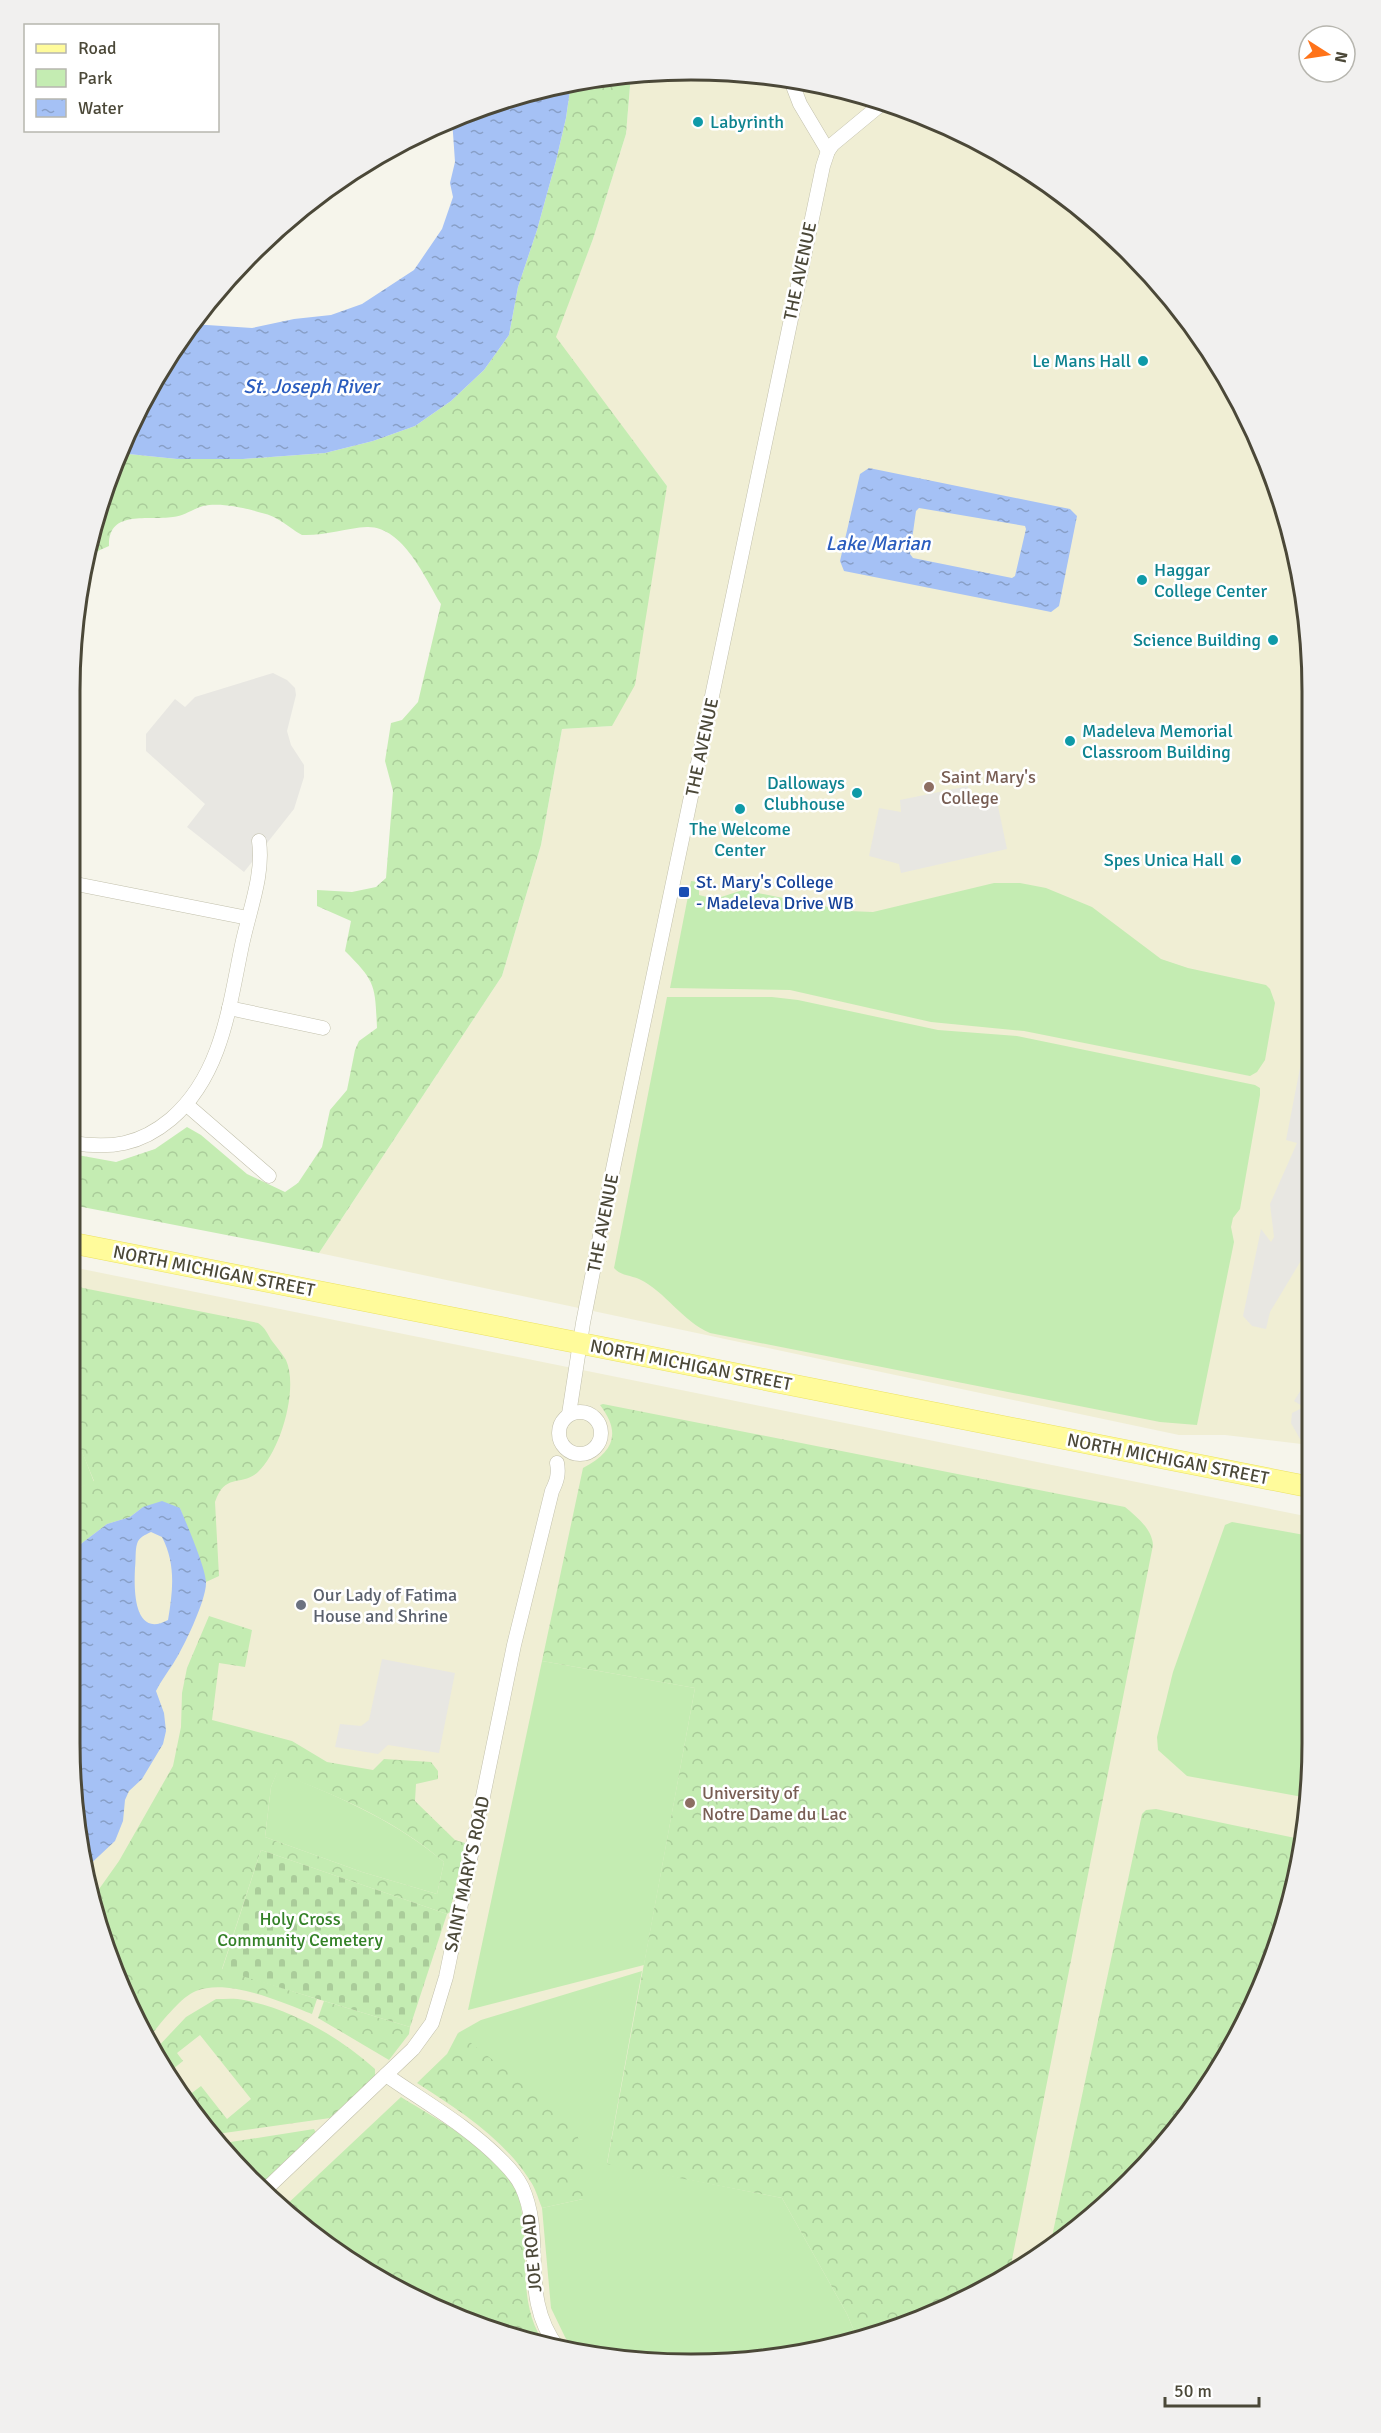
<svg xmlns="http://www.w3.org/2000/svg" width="1381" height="2433" font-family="Signika,sans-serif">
  <defs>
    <pattern id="forest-crowns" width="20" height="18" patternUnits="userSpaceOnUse" patternTransform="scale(1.5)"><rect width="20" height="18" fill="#c4ecb2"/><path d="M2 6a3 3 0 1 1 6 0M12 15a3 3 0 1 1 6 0" fill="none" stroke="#aacc9a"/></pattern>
    <pattern id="cemetery-stones" width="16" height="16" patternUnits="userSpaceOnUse" patternTransform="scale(1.5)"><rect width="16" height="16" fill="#c4ecb2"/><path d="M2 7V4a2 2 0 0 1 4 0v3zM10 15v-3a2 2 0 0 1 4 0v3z" fill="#aacc9a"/></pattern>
    <pattern id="water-ripples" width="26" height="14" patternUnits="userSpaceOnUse" patternTransform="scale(1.5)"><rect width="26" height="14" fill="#a5c1f5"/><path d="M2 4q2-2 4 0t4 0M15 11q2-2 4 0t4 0" fill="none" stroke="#889fc7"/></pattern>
  </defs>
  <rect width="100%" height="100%" fill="#f6f5eb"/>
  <g fill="#f0eed4">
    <path d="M650,70L772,74L891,102L1002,152L1130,251L1207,345L1279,490L1307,610L1310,1445L1225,1435H1179L319,1253L502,976L541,845L562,729L612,726L667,486L555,337L593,239L626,134L631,74Z"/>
    <path d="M72,1267L1310,1517L1311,1783L1279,1942L1229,2054L1158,2152L1100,2210L1002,2281L928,2317L812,2352L731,2363L610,2359L529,2343L416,2300L345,2259L251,2182L197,2121L133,2018L102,1942L74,1824Z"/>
  </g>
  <g fill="#c4ecb2">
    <path d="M691,881L699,882V895L715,899L743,890L848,911L873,912L994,883H1020L1046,888L1092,907L1161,959L1188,968L1266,985L1270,989L1275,1003L1265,1060L1257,1072L1250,1076L1024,1031L931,1022L790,990L670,988Z"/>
    <path d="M667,997H772L798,1000L938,1030L1017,1036L1255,1085L1260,1088V1095L1240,1209L1233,1218L1231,1227L1234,1242L1197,1425L1160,1422L710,1333C682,1321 666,1292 639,1279C630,1275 621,1276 614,1268Z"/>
    <path d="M82,1451L94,1482L73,1490V1455Z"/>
    <path d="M1232,1522L1310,1536L1311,1783L1308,1798L1187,1776L1158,1750L1157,1737L1173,1672L1225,1525Z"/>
    <path d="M542,1661L695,1688L644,1965L468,2010Z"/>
    <path d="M277,1772C336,1795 394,1820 444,1862L437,1894L362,1872L265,1837L271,1787Z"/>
    <path d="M642,1971L607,2163L782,2198L847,2314L857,2338C843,2343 828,2348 813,2352C745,2368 644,2365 575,2352L565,2337L551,2308L542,2208L583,2199L458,2033L481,2020Z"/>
  </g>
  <g fill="url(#forest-crowns)" fill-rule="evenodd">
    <path d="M631,74L626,134L593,239L556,337L667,486L635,685L612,726L562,729L541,845L502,976L319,1253L72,1205V1154L116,1162L155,1149L187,1127L201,1135L247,1174L285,1192L298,1183L322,1147L330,1110L347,1090L355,1050L359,1041L377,1028C375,985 376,982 345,951L351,921L317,906V890L352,892L376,887L386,878L393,791L385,761L391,723L402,720L418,702L441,604C425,578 403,526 367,527C346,528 324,536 302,535C289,528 278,516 262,513C246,508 220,502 203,506C193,509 184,516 173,517C148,521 108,509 109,546L89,555L102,491L119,453L177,459H243L325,453L373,441L415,426L451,401L484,370L509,335L518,287L537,230L556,161L566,118L571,83Z"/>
    <path d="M73,1286L258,1323C265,1327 268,1335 272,1341C277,1347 282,1354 286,1360C299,1389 280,1452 258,1472C241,1487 225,1472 215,1502L219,1576L206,1582L180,1508L143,1507L130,1517L107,1524L82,1543L73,1553V1490L94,1481L82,1452L73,1455Z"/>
    <path d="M603,1404L1125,1507C1137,1517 1152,1529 1153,1545L1009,2275L928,2317L857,2338L847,2314L782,2198L607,2164L695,1688L542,1661L583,1468C613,1452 622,1434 600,1405Z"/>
    <path d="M209,1616L252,1630L245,1667L219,1663L212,1720L292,1741L327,1762L373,1770L384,1759L431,1762L438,1771V1779L416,1784L415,1801L455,1840L465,1843L450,1912L447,1914L261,1850L222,1969L317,1999L312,2014C282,2002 228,1978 196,1991C180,1997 158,2027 147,2040C121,1997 103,1949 92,1899L119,1861L173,1766L181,1727L182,1693L187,1668ZM277,1773C337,1795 395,1820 444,1862L437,1894L362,1872L265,1837L271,1787Z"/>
    <path d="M1156,1809L1300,1839L1279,1942L1229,2054L1158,2152L1100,2210L1050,2246L1142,1814L1146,1810Z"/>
    <path d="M216,1999C225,1999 236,1998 244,2000C292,2009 339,2037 375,2069V2076L330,2118L210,2135L197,2121L184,2099L201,2086L227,2119L251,2099L200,2035L177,2053L183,2061L168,2073L154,2051L186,2017Z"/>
    <path d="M324,2001L410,2027L409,2034L389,2060L318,2018Z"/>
    <path d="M458,2033L574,2123L586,2166L583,2199L542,2208C538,2198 535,2187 529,2179C502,2137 457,2109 417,2083L447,2054Z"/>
    <path d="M401,2097C441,2122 490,2147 515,2188C520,2195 521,2206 522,2214C529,2257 517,2310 547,2346L529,2343L416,2300L345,2259L283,2208Z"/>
    <path d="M314,2129L316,2133L258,2188L218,2144Z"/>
  </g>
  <path fill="url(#cemetery-stones)" d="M261,1850L447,1914L410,2027L222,1970Z"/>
  <g fill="#e8e7e2">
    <path d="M273,673L287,680L295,688L296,695L287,731L291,745L304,765V777L294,809L244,872L187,827L205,804L146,751V734L175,699L185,707L195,697Z"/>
    <path d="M968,786L970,796L995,792L1007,849L901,873L899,864L869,856L879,808L901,812L900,800Z"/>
    <path d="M1306,1037L1309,1236H1305V1254L1270,1312L1266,1329L1252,1326L1243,1316L1261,1229L1271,1242L1274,1237L1270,1204L1297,1143L1286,1140Z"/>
    <path d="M1309,1377L1310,1435L1300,1439L1291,1423L1292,1413L1302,1408V1406L1294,1401Z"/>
    <path d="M382,1659L455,1673L439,1753L388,1745L378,1754L335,1747L340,1724L361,1726L369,1720Z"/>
  </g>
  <g fill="url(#water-ripples)" fill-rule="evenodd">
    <path d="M571,83L566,118L556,161L537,230L518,287L509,335L484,370L451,401L415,426L373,441L325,453L243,459H177L119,453L152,379L192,324L252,328L294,319L331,315L362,304L414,270L442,229L453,197L450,183L455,162L452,119L530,90Z"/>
    <path d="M869,468L1070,509L1077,516L1059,606L1051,612L844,571L840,561L860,474ZM919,508L1025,526L1026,529L1015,576L1012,578L913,558L910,554L916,511Z"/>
    <path d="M162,1501L180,1508C187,1525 205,1566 206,1582C207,1599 183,1649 173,1664C167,1673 161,1681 156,1691L164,1713L166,1731L163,1744L142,1779L129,1791L125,1800L123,1821L115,1841L85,1869L74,1824L73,1553L82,1543L107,1524L130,1517L143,1507ZM151,1532L162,1537C176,1564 173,1591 168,1620C133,1639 134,1588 135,1568C136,1561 135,1550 137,1544C139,1537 145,1535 151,1532Z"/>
  </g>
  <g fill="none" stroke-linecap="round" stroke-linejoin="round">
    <defs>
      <g id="minor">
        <path d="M790,78L800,104L828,151"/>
        <path d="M71,883L248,918"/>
        <path d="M229,1008L323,1028"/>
        <path d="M187,1105L269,1176"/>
        <path d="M72,1143C111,1149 140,1145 171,1119C222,1075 229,1007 242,945C249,911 264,875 259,841"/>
        <circle cx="580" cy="1433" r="21"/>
        <path d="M569,1414L583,1323L613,1169L823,166L828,151L833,144L885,101"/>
        <path d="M386,2075C426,2103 468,2126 503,2162C510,2169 517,2177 522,2187C546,2240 518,2296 558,2348"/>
        <path d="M263,2192L413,2049L432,2023L446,1977L514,1645L552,1491C557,1481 559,1474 557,1463"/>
      </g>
      <path id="primary" d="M72,1243L1310,1487"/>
    </defs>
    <use href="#minor" stroke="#c2c0ac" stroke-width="15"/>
    <use href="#primary" stroke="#ebe264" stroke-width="22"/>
    <use href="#minor" stroke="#fff" stroke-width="14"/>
    <use href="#primary" stroke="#fffb9b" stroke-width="21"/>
  </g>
  <g fill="#0f9aa8" stroke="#fff" stroke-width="2">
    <circle cx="698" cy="122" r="6"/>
    <circle cx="1143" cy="361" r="6"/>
    <circle cx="1142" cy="580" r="6"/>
    <circle cx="1273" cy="640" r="6"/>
    <circle cx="1070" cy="741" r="6"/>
    <circle cx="857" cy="793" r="6"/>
    <circle cx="740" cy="809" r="6"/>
    <circle cx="1236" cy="860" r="6"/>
  </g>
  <g fill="#8d6e63" stroke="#fff" stroke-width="2">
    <circle cx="929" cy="787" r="6"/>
    <circle cx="690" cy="1803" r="6"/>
  </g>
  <rect fill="#1a4fb4" stroke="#fff" stroke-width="2" x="678" y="886" width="12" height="12" rx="3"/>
  <circle fill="#6b7280" stroke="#fff" stroke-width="2" cx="301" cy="1605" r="6"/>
  <g text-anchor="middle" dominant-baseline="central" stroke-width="5" stroke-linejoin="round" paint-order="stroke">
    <g font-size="18" fill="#0d838f" stroke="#fff" text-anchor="end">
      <text x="710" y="122" text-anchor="start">Labyrinth</text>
      <text x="1131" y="361">Le Mans Hall</text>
      <text x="1154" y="570" text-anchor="start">Haggar<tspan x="1154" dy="21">College Center</tspan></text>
      <text x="1261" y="640">Science Building</text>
      <text x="1082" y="731" text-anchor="start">Madeleva Memorial<tspan x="1082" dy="21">Classroom Building</tspan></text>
      <text x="845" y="783">Dalloways<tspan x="845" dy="21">Clubhouse</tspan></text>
      <text x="740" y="829" text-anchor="middle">The Welcome<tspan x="740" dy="21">Center</tspan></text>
      <text x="1224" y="860">Spes Unica Hall</text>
    </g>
    <g font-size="18" fill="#4b4838" stroke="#fff">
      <text transform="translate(800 271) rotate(-78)">THE AVENUE</text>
      <text transform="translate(702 747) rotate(-78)">THE AVENUE</text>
      <text transform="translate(603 1223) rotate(-79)">THE AVENUE</text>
      <text transform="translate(214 1271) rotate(11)">NORTH MICHIGAN STREET</text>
      <text transform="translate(691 1365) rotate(11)">NORTH MICHIGAN STREET</text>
      <text transform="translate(1168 1459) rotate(11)">NORTH MICHIGAN STREET</text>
      <text transform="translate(467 1874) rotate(-78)">SAINT MARY'S ROAD</text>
      <text transform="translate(532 2253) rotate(-95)">JOE ROAD</text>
    </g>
    <g font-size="18" fill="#785e54" stroke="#fff" text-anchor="start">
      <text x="941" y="777">Saint Mary's<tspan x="941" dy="21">College</tspan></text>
      <text x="702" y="1793">University of<tspan x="702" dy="21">Notre Dame du Lac</tspan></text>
    </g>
    <g font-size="18" fill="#164399" stroke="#fff" text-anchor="start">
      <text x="696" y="882">St. Mary's College<tspan x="696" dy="21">- Madeleva Drive WB</tspan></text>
    </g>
    <g font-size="18" fill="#5b616d" stroke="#fff" text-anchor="start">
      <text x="313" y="1595">Our Lady of Fatima<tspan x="313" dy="21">House and Shrine</tspan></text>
    </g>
    <g font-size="18" fill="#338127" stroke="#fff">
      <text x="300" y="1919">Holy Cross<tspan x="300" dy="21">Community Cemetery</tspan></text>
    </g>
    <g font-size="20" font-style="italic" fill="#2a5cbe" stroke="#fff">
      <text x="311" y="386">St. Joseph River</text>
      <text x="878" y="543">Lake Marian</text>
    </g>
  </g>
  <path d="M0 0H1381V2433H0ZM691 80H691A611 611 0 0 1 1302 691V1743A611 611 0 0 1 691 2354H691A611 611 0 0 1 80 1743V691A611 611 0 0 1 691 80Z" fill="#f1f0ef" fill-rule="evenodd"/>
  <path fill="none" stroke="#4b4838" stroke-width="3" d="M691 80H691A611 611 0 0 1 1302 691V1743A611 611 0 0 1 691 2354H691A611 611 0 0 1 80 1743V691A611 611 0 0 1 691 80Z"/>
  <rect x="24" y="24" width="195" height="108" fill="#ffffff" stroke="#b7b6af" stroke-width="1.5"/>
  <rect x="36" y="44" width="30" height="9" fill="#fffb9b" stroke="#b7b6af" stroke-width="1.5"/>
  <text x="78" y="54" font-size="18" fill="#4b4838">Road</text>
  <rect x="36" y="69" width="30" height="18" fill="#c4ecb2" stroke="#b7b6af" stroke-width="1.5"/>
  <text x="78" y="84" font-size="18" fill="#4b4838">Park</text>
  <rect x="36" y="99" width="30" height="18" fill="url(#water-ripples)" stroke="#b7b6af" stroke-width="1.5"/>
  <text x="78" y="114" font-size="18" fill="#4b4838">Water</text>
  <g transform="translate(1327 54) rotate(102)"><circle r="28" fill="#ffffff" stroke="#b7b6af" stroke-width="1.5"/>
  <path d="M0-4.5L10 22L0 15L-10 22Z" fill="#ff7319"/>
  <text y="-9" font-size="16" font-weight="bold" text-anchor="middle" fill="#4b4838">N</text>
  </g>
  <path d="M1165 2397v9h94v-9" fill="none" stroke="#4b4838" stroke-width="3"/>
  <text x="1174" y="2397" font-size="18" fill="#4b4838" stroke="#ffffff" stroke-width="4.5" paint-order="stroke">50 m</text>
</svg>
